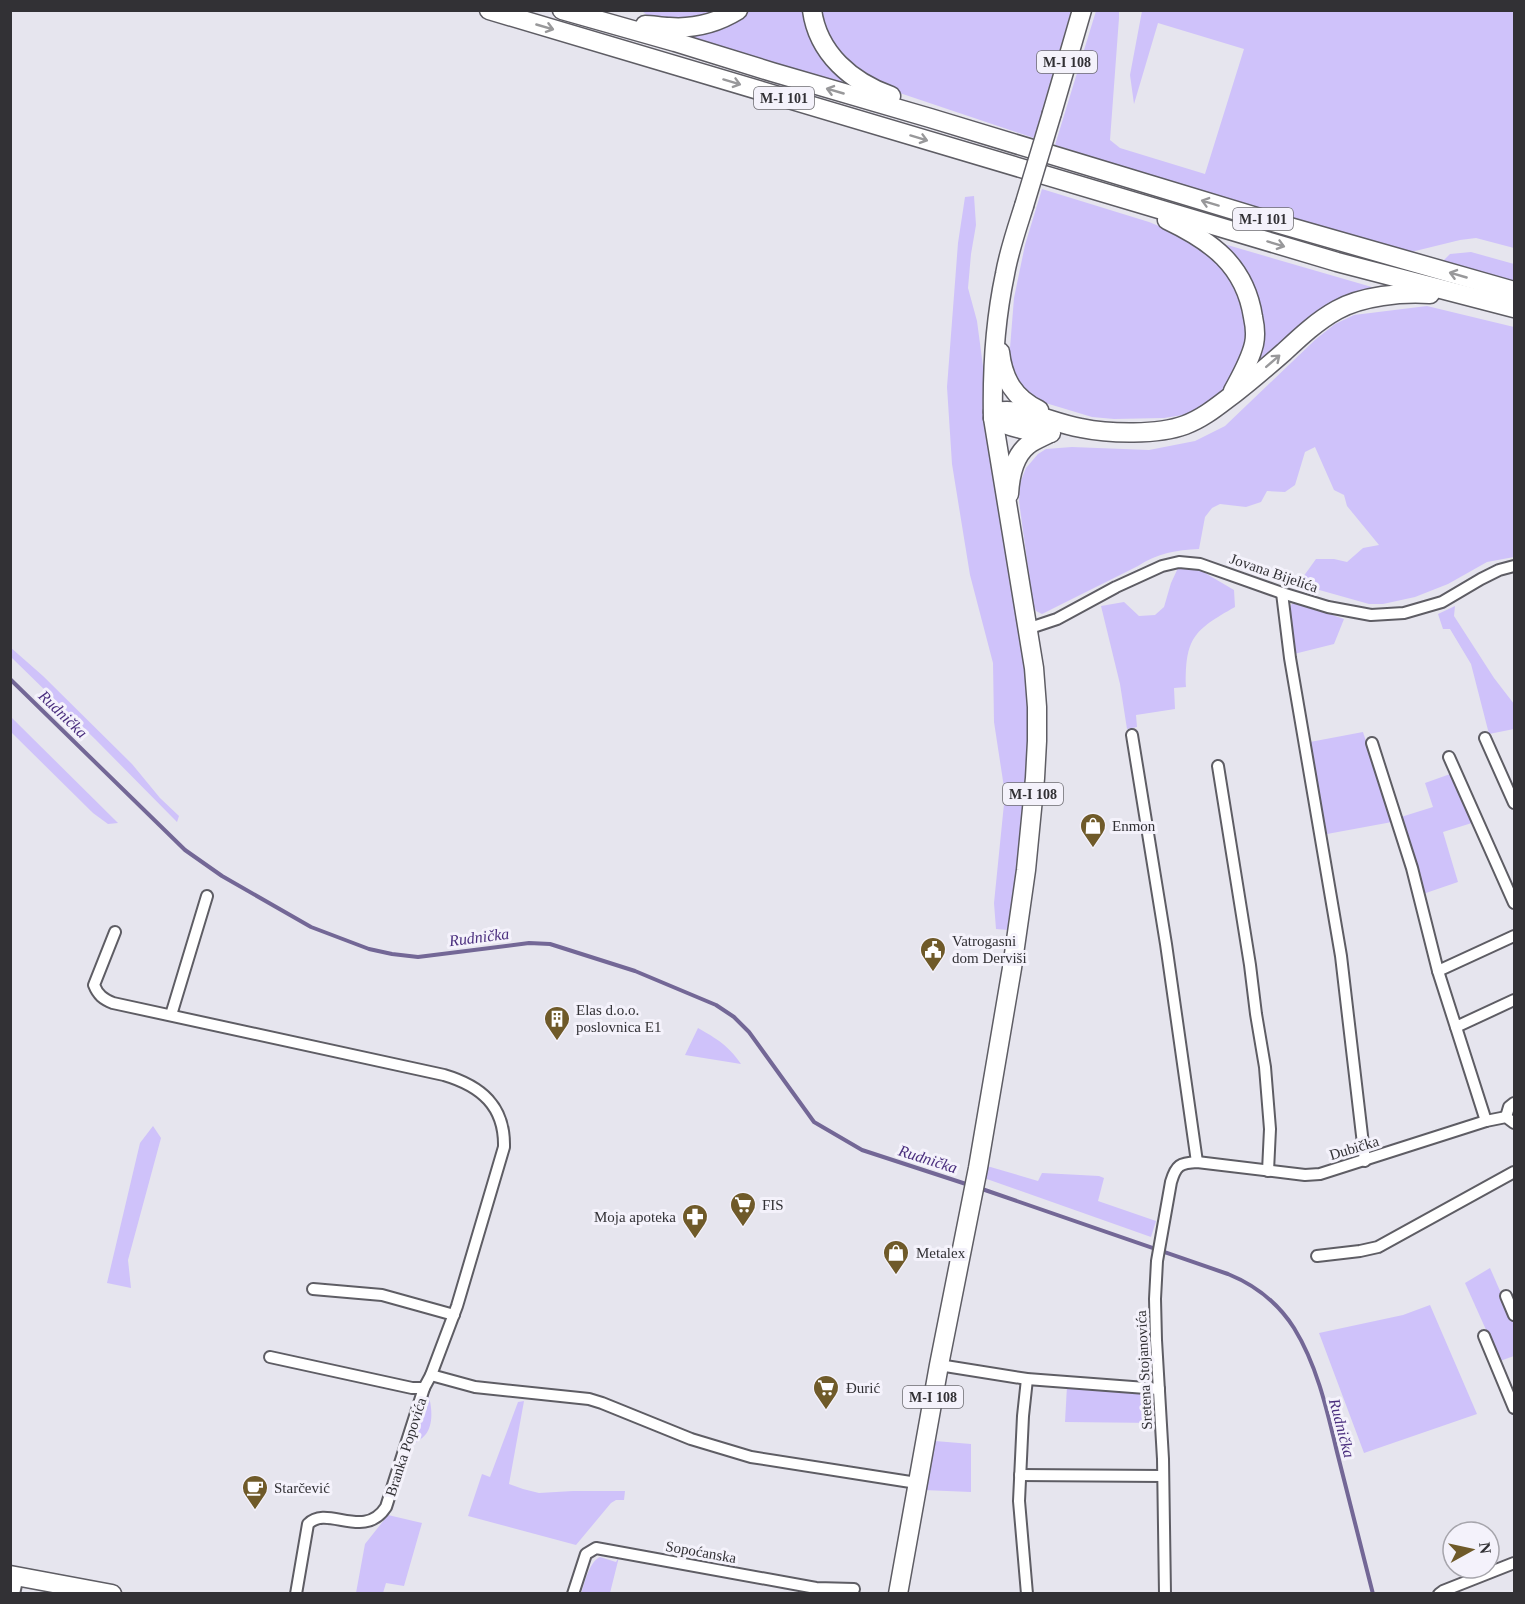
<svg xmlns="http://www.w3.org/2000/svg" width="1525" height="1604" font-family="'Times New Roman',serif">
  <rect width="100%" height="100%" fill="#e6e5ee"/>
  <g fill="#cfc2fa">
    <path d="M642,11H730L705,21L652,19Z"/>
    <path d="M746,11H807L843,83L673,34Z"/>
    <path d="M818,11H1071L1034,138L873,84L851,71L828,41Z"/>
    <path d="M1096,11H1119V18L1110,140L1120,148L1205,174L1244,49L1158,23L1134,104L1130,75L1142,11H1514V248L1476,238L1460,240L1407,253L1382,244L1218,196L1055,145Z"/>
    <path d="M1042,189L1149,222L1198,242L1240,289L1248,315L1247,342L1233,379L1215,402L1189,414L1164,418L1114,419L1092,417L1029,398L1009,367L1010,348L1014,298L1025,245Z"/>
    <path d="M974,196L976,225L971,254L968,288L977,321L986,389L991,464L1008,555L1031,697L1028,779L1008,930L996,929L994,903L1005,794L994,722L993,663L970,575L952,464L947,387L958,243L965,197Z"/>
    <path d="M1217,242L1389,292L1366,296L1250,377L1259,348Z"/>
    <path d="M1471,252L1514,264V282L1442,262L1450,254Z"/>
    <path d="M1427,306L1514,327V557L1487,562L1448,584L1415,597L1383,604H1369L1298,584L1316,559H1334L1347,562L1363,548L1379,545L1347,506L1344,495L1334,490L1315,447L1305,452L1295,485L1285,492L1267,491L1261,502L1246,507L1220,504L1212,508L1205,517L1199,549C1176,550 1158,553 1138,566L1042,614L1036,611L1033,605L1019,501L1020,483L1026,468L1038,454L1046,449L1072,447L1149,450L1195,441L1225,426L1316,339L1335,324L1354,315Z"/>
    <path d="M1193,566L1234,590L1235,607C1194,630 1185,638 1186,687L1174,688L1175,709L1136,715L1137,727L1127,729L1120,684L1101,606L1124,602L1139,616L1155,615L1164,607L1171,583L1178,568Z"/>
    <path d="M1294,602L1344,619L1334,644L1294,654L1289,609L1291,605Z"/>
    <path d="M1455,606L1454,616L1494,678L1514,704V729L1489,734L1471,664L1450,629H1443L1438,614Z"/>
    <path d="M10,647L43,676L132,764L160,798L179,816L177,822L95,739L11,657Z"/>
    <path d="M11,717L118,823L108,824L93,813L11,732Z"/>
    <path d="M1363,732L1392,822L1327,834L1310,742Z"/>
    <path d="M1453,773L1475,822L1443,832L1458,882L1423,894L1401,817L1433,807L1425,783Z"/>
    <path d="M698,1028C717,1039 728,1045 741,1064L685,1055Z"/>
    <path d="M153,1126L161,1138L128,1260L131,1288L107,1283L140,1143Z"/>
    <path d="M987,1166L1038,1181L1042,1173L1099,1176L1104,1178L1098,1201L1156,1221L1151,1237L984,1178Z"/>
    <path d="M1490,1268L1514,1323V1356L1500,1361L1465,1283Z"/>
    <path d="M1430,1305L1477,1414L1364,1453L1319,1333L1403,1315Z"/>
    <path d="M1067,1386L1146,1392L1155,1400L1157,1423L1065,1422Z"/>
    <path d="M427,1390C431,1402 435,1422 426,1434C422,1439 416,1442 411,1446Z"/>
    <path d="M524,1401L509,1484L523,1489L539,1493L573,1491H625L624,1500H616L611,1503L576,1545L468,1516L482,1474L490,1477L518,1402Z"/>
    <path d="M935,1441L971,1444V1492L923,1490L932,1458Z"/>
    <path d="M388,1515L422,1523L404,1586L386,1583L383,1593H356L365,1544Z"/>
    <path d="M600,1557L616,1562L619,1557L610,1593L581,1594C585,1582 589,1562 600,1557Z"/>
  </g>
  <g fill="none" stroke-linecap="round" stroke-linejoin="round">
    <g stroke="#736796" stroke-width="4">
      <path d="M10,679L185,850L222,876L311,927L369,949L392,954L418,957L529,943L550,944L635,971L716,1005L734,1017L749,1032L814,1122L862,1150L966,1184"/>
      <path d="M982,1189L1228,1274C1255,1285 1278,1303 1294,1328C1317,1365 1327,1410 1337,1452C1349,1499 1361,1546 1373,1594"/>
    </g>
    <defs>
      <g id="minor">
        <path d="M1282,593L1290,658L1341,956L1365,1161"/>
        <path d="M1027,629L1057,619L1116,587L1162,566L1179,562L1200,564L1282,593L1328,607L1371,615L1404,613L1442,602L1481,579L1499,570L1514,566"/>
        <path d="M1132,735L1166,944L1197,1162"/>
        <path d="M1485,738L1514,803"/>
        <path d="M1372,743L1412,868L1438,971L1486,1121"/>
        <path d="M1449,757L1514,903"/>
        <path d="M1218,766L1250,965L1256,1014L1265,1067L1270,1129L1268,1171"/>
        <path d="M115,932L94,985C98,995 103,999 113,1003L444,1075C481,1086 505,1106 504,1147L457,1306L431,1375L424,1388L386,1507C364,1541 327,1504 308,1524L296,1594"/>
        <path d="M1438,971L1514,936"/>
        <path d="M171,1015L207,896"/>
        <path d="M1456,1027L1514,1000"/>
        <path d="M1506,1117L1509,1107L1514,1103"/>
        <path d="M1317,1256L1360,1251L1378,1247L1514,1172"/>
        <path d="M313,1289L382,1295L454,1315"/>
        <path d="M1506,1296L1514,1315"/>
        <path d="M1484,1336L1514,1408"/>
        <path d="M270,1357L412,1388H424"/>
        <path d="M939,1365L1027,1379L1159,1389"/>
        <path d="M431,1375L475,1387L589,1399L602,1403L691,1439L751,1457L917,1483"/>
        <path d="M1020,1475L1163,1476"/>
        <path d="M14,1594L18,1576"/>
        <path d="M573,1594L586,1554L596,1548L816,1588L854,1589"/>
        <path d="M1027,1594L1019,1501L1023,1416L1027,1379"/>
        <path d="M1165,1594L1163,1459L1156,1340L1155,1299L1157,1261L1171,1182C1176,1165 1180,1163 1197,1162L1305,1175L1320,1174L1486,1121L1506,1117L1514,1123"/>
        <path d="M1439,1594L1443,1591L1514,1563"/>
      </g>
      <g id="primary">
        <path d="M489,10L1337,262L1514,308"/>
        <path d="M562,10L675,42L772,72L930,118L1283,225L1514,291"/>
        <path d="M812,10C818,54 852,82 891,96"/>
        <path d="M645,25C653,25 661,27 669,27C694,29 717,23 738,10"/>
        <path d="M1052,113L1082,10"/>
        <path d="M1167,220C1211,241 1245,265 1253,317C1255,326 1256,335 1254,344C1250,361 1241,376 1233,391"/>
        <path d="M1000,352C1003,379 1014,398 1039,410"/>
        <path d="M993,412C1028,407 1048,422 1081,428C1110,434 1158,435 1185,425C1204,418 1219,405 1235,393C1252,380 1268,366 1284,352C1300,337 1317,321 1337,310C1362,296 1402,292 1430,294"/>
        <path d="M993,418C1011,429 1030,431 1051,433"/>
        <path d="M1009,494C1010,477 1014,456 1028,445C1034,440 1043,437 1050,433"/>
        <path d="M10,1575L112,1594"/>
        <path d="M898,1594L939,1365L978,1168L1012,968L1026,870L1035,778L1037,741V707L1034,668L993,418C992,370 995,321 1005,274C1009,251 1017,228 1024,206"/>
      </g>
    </defs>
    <use href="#minor" stroke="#5e5d64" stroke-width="14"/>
    <use href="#primary" stroke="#5e5d64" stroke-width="21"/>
    <use href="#minor" stroke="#fff" stroke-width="10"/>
    <use href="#primary" stroke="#fff" stroke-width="18"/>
    <defs>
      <path id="primary-bridge" d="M1024,206L1052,113"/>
    </defs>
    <use href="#primary-bridge" stroke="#5e5d64" stroke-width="21" stroke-linecap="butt"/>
    <use href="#primary-bridge" stroke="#fff" stroke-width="18"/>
  </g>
  <defs><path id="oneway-shaft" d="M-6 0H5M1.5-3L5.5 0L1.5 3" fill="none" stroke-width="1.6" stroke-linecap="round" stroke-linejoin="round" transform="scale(1.5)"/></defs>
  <g stroke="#98989a">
    <use href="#oneway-shaft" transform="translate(545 27) rotate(16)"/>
    <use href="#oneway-shaft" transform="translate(732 82) rotate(17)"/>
    <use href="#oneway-shaft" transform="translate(835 91) rotate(-164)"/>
    <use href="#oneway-shaft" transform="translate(919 138) rotate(17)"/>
    <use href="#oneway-shaft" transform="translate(1210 203) rotate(-163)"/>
    <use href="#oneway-shaft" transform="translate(1276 244) rotate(17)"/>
    <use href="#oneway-shaft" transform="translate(1458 275) rotate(-164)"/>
    <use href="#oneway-shaft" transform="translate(1273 361) rotate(-41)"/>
  </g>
  <defs>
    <symbol id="shop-pin" viewBox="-11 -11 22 30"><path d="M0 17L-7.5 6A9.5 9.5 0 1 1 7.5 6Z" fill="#6f5a29" stroke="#f4f2fb"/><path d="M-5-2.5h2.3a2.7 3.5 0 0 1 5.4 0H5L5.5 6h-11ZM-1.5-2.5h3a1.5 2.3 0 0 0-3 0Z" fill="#fff"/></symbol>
    <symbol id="civic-pin" viewBox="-11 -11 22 30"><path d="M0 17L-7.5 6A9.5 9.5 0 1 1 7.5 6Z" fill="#6f5a29" stroke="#f4f2fb"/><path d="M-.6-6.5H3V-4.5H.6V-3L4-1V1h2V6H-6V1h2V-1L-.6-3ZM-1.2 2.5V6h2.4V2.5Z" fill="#fff"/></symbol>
    <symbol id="building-pin" viewBox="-11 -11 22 30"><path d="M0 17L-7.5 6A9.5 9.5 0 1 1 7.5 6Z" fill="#6f5a29" stroke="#f4f2fb"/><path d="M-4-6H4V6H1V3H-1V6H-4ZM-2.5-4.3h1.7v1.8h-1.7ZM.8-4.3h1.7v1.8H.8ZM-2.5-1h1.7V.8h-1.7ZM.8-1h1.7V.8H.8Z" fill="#fff"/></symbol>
    <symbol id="supermarket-pin" viewBox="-11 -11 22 30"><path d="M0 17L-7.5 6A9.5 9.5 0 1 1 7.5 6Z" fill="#6f5a29" stroke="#f4f2fb"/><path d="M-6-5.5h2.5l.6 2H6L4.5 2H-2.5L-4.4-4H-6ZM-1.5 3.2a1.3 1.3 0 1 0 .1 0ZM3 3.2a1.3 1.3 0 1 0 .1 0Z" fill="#fff"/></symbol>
    <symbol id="pharmacy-pin" viewBox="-11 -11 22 30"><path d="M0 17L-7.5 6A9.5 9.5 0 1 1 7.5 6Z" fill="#6f5a29" stroke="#f4f2fb"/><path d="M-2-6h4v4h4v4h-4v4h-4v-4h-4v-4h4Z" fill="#fff"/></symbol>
    <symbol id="cafe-pin" viewBox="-11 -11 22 30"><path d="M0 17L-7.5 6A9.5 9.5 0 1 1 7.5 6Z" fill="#6f5a29" stroke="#f4f2fb"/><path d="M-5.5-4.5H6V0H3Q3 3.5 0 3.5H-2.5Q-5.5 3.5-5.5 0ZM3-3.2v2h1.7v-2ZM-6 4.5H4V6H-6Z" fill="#fff"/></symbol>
  </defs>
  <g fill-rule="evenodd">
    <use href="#shop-pin" x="1078" y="811" width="30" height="40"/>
    <use href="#civic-pin" x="918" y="935" width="30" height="40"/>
    <use href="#building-pin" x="542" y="1004" width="30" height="40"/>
    <use href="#supermarket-pin" x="728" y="1190" width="30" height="40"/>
    <use href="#pharmacy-pin" x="680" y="1202" width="30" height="40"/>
    <use href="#shop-pin" x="881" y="1238" width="30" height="40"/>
    <use href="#supermarket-pin" x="811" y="1373" width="30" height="40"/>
    <use href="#cafe-pin" x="240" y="1473" width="30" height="40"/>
  </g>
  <g text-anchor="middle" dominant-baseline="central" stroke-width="6" stroke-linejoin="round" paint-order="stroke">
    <g fill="#f4f2fb" stroke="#6c6b70" stroke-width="1.5">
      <rect x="1037" y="51" width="60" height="22" rx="4.5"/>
      <rect x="754" y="87" width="60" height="22" rx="4.5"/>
      <rect x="1233" y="208" width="60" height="22" rx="4.5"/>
      <rect x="1003" y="783" width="60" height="22" rx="4.5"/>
      <rect x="903" y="1386" width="60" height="22" rx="4.5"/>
    </g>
    <g font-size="14" font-weight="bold" fill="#323135">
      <text x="1067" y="62">M-I 108</text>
      <text x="784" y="98">M-I 101</text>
      <text x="1263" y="219">M-I 101</text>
      <text x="1033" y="794">M-I 108</text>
      <text x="933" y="1397">M-I 108</text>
    </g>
    <g font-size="15" fill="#323135" stroke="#f4f2fb">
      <text transform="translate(1274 573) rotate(19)">Jovana Bijelića</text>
      <text transform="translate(1354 1148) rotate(-17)">Dubička</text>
      <text transform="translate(1144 1370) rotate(-93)">Sretena Stojanovića</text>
      <text transform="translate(406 1447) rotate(-72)">Branka Popovića</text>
      <text transform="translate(701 1552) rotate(10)">Sopoćanska</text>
    </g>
    <g font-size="15" fill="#323135" stroke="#f4f2fb" text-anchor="start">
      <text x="1112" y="826">Enmon</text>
      <text x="952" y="941">Vatrogasni<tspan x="952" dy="17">dom Derviši</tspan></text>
      <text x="576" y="1010">Elas d.o.o.<tspan x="576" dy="17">poslovnica E1</tspan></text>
      <text x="762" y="1205">FIS</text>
      <text x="676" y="1217" text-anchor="end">Moja apoteka</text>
      <text x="916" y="1253">Metalex</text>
      <text x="846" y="1388">Đurić</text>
      <text x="274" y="1488">Starčević</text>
    </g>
    <g font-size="16" font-style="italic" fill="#4a2e7e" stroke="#f4f2fb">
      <text transform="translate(63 714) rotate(44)">Rudnička</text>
      <text transform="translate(479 937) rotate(-7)">Rudnička</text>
      <text transform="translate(928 1159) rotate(18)">Rudnička</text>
      <text transform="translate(1342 1428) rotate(75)">Rudnička</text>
    </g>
  </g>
  <rect width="1525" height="1604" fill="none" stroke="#323135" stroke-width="24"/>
  <g transform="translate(1471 1550) rotate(82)"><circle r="28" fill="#f4f2fb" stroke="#a6a5ac" stroke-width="1.5"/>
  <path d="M0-4.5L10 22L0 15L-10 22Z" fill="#6f5a29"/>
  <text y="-9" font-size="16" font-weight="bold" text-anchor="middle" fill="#323135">N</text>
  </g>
</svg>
